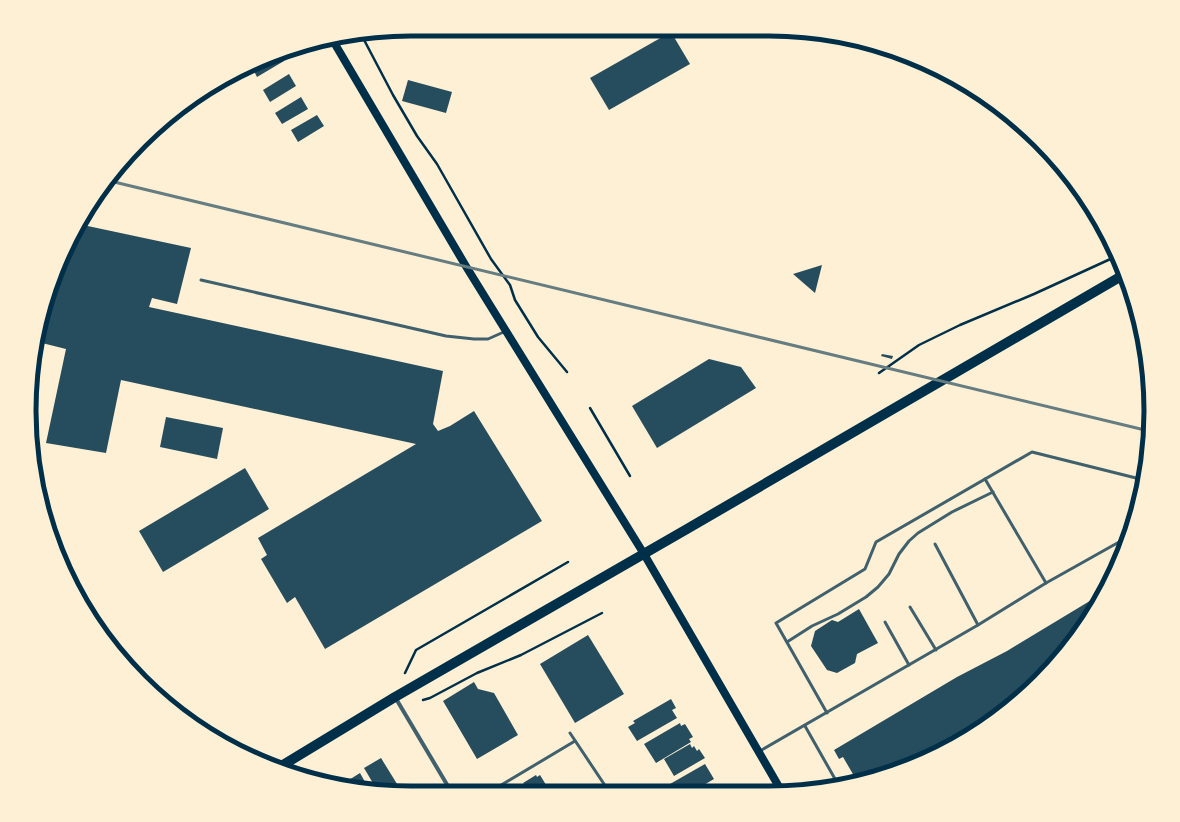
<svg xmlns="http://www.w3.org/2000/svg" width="1180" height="822" font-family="'Noto Sans',sans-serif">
  <rect width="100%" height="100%" fill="#fdf0d5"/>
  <g fill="#264d5e">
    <path d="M671,32L690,64L609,110L590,78Z"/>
    <path d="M281,56L284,61L257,77L253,69Z"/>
    <path d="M289,74L296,86L270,102L263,90Z"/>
    <path d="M408,80L452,92L446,113L402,101Z"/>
    <path d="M301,97L308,109L282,124L275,113Z"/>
    <path d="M317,115L324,126L298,142L291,130Z"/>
    <path d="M83,225L191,248L177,304L152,298L149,307L443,371L433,424L438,431L450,426L474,411L542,521L325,649L295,597L287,603L261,559L267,555L258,538L416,444L121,380L106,453L46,443L66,349L42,343L33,380L32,361L58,265Z"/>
    <path d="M822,265L815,293L793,274Z"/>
    <path d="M882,354L893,356L892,359L881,356Z"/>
    <path d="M709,359L741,367L756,388L657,448L632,406Z"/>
    <path d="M166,417L223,428L217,459L160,447Z"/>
    <path d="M245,468L269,509L163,572L139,531Z"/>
    <path d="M1103,593L1086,623L1039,681L938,754L857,781L843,757L839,759L834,750L957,677L1007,651Z"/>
    <path d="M859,609L878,643L857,654L855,663L837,673L827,670L811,646L815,631L832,620L838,622Z"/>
    <path d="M588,635L624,694L575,723L540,664Z"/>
    <path d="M474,682L478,689L494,693L518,735L477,759L443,701Z"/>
    <path d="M671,699L676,708L672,710L677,718L637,741L628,727L635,723L633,721Z"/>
    <path d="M680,723L681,726L685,724L693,737L689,739L691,742L656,763L644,744Z"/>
    <path d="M690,744L692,748L694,746L697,751L699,749L705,758L674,776L664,759Z"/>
    <path d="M381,758L402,792L377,790L364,768Z"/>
    <path d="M705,764L714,779L690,793H676L670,784Z"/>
    <path d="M360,773L369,789L346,787L344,783Z"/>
    <path d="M536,775L537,777L540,775L551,793H519L527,788L523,783Z"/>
    <path d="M716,785L721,793H703Z"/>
  </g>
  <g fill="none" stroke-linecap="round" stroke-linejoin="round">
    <g stroke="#003049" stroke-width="2.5">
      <path d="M362,36L393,95L417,136L437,164L491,259L510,285L515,300L538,337L567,372"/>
      <path d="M879,373L919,345L960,325L1034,294L1117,256"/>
      <path d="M590,408L630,476"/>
      <path d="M405,673L416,650L568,562"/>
      <path d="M423,700L430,698L477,673L521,655L602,613"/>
    </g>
    <g stroke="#3f606c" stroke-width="3">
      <path d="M201,280L446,336L474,339H488L506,331"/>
      <path d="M985,479L1046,583"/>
      <path d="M935,544L978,625"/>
      <path d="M910,607L936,650"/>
      <path d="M885,622L909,665"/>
      <path d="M787,642L812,626L838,614L866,597L878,587L889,574L899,554L909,541L918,533L952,512L993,492"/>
      <path d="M827,713L776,623L865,569L876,542L1032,452L1144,480"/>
      <path d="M805,726L839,786"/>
      <path d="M570,733L610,793"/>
      <path d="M760,751L978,625L1046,583L1128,537"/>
      <path d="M488,793L575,741"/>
    </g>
    <path stroke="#3f606c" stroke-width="4" d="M395,697L452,793"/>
    <path stroke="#003049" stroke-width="8" d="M332,39L467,268L644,554L782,792"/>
    <path stroke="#003049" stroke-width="10" d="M278,768L395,697L687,529L1125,274"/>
    <path stroke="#657d81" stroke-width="3" d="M110,181L1149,431"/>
  </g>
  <path d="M0 0H1180V822H0ZM411 36H769A375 375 0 0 1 1144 411V411A375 375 0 0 1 769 786H411A375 375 0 0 1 36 411V411A375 375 0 0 1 411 36Z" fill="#fdf0d5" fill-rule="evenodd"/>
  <path fill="none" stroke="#003049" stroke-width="5" d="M411 36H769A375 375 0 0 1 1144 411V411A375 375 0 0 1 769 786H411A375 375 0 0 1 36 411V411A375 375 0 0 1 411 36Z"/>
</svg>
